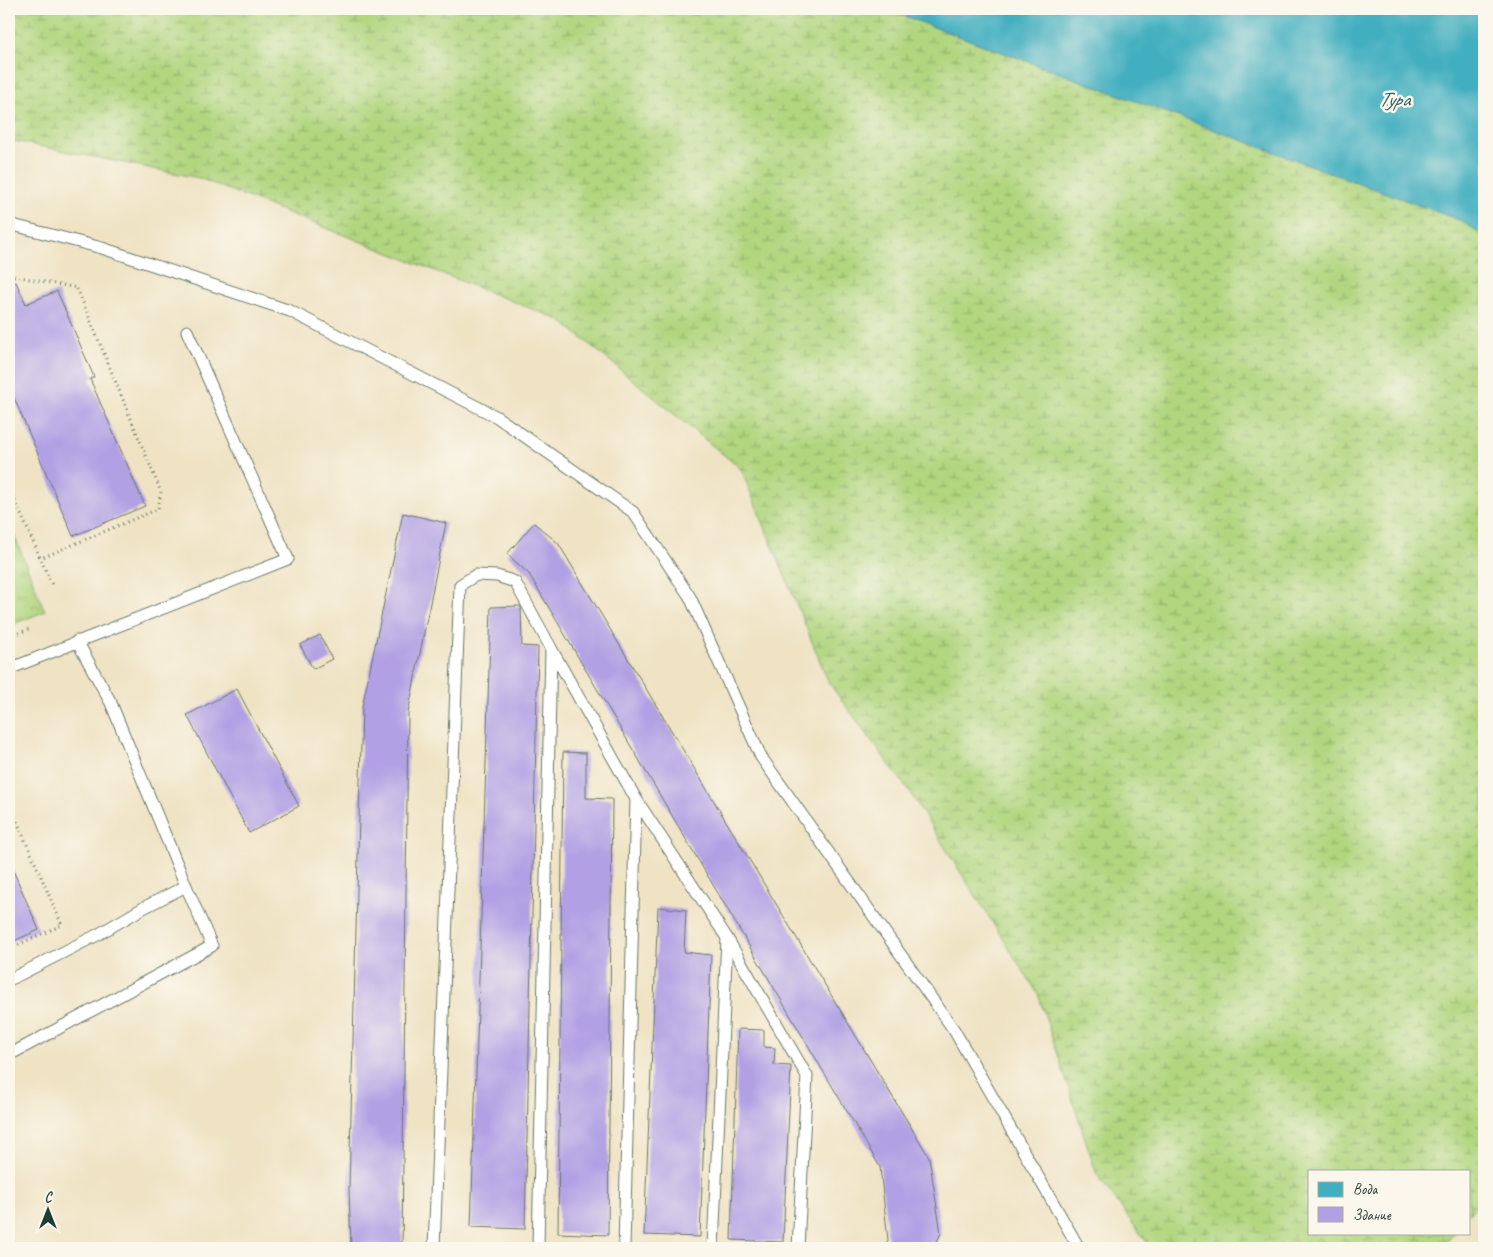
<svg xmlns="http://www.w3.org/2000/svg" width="1493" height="1257" font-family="Caveat,sans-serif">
  <defs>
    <pattern id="grass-tufts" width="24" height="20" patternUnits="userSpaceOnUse" patternTransform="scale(1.25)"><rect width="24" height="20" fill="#b1d67f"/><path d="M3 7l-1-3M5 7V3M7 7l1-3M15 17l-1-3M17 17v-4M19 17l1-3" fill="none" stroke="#8faf69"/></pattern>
    <pattern id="wetland-marsh" width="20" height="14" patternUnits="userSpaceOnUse" patternTransform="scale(1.25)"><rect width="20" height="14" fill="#b1d67f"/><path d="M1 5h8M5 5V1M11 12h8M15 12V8" fill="none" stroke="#8faf69"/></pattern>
  </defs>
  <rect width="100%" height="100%" fill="#fbf7ec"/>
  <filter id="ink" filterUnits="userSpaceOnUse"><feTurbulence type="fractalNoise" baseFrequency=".02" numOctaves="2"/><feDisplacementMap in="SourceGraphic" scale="10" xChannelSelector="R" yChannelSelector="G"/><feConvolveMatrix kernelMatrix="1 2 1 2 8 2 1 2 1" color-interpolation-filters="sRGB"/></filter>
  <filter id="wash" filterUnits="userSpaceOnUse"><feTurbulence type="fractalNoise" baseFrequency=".0096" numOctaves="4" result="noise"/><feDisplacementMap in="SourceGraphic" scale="20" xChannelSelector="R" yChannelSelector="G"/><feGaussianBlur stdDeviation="1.12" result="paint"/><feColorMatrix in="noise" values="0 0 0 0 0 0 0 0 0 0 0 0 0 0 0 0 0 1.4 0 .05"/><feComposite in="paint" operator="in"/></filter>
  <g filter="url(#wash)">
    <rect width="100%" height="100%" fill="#efe3c4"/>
    <path fill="url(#grass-tufts)" stroke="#688a5a" d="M9,523L45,611L9,626Z"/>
    <path fill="url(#wetland-marsh)" stroke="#688a5a" d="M9,9H885L1462,221L1484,236V1196L1469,1214V1171H1309V1233H1454L1442,1248H1151L1097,1175L1038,994L909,791L829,683L741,469L560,320L199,178L9,140Z"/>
    <path fill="#42afc0" stroke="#30767a" d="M885,9H1484V236L1462,221Z"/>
    <g id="blocks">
      <g fill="#b1a0e4">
        <path d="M16,282L26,304L57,291L94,377L90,379L145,506L73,536L9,386V285Z"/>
        <path d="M403,513L446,523L408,713L402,1248H351L349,1189L362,707Z"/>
        <path d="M534,523L558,543L929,1157L941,1233L934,1248H884L888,1240L880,1167L529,574L507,554Z"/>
        <path d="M521,606L522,646L538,647L525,1229L471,1227L491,607Z"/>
        <path d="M320,635L332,659L313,669L300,645Z"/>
        <path d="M237,689L299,806L249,833L187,715Z"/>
        <path d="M563,752L586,753V798L612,799L608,1235L558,1233Z"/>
        <path d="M9,861L39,930L9,943Z"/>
        <path d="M658,907L686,910L684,952L711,955L700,1237L644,1235Z"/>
        <path d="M738,1029L764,1030V1047L775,1048L774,1065L791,1066L783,1242L731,1240Z"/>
      </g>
    </g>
  </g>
  <g filter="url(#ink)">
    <use href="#blocks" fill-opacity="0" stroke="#687766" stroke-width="1"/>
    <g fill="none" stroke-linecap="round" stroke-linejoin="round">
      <defs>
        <g id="lane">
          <path d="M9,224L102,248L290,311L497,417L633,512L690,597L761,757L954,1030L1079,1248"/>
          <path d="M552,650L636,799"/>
          <path d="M9,669L288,559L187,331"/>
          <path d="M9,980L99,934L145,907L186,886L111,703L77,641"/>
          <path d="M9,1055L212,946L186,886"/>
          <path d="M434,1248L460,585L476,575L497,576L515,582L551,648L538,1248"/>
          <path d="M624,1248L636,799L727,938L807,1076L798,1248"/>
          <path d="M713,1248L727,938"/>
        </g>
      </defs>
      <use href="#lane" stroke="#687766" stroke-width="13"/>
      <g stroke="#687766" stroke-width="3" stroke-dasharray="1 4" stroke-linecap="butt">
        <path d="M9,275L77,288L161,492L158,509L41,558"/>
        <path d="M9,487L52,585"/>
        <path d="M9,637L31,628"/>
        <path d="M9,803L62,925L9,949"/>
      </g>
      <use href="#lane" stroke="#fff" stroke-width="11"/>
    </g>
  </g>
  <g text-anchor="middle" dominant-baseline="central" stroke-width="5" stroke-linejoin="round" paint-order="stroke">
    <g font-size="21" font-style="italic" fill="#2a5f5e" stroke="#fbf7ec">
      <text x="1394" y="99">Тура</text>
    </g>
  </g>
  <rect width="1493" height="1257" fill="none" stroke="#fbf7ec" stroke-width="30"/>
  <rect x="1308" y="1170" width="162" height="65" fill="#fbf7ec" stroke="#a3ada2"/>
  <rect x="1318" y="1182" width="25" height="15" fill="#42afc0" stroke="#a3ada2"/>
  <text x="1353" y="1194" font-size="15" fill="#1f3d34">Вода</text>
  <rect x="1318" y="1207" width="25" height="15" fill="#b1a0e4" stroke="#a3ada2"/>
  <text x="1353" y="1220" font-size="15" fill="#1f3d34">Здание</text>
  <g transform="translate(48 1210)" stroke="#fbf7ec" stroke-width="4" paint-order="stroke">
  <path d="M0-4L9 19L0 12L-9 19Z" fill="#1f3d34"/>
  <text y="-8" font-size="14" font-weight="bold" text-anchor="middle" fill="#1f3d34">С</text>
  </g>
</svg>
